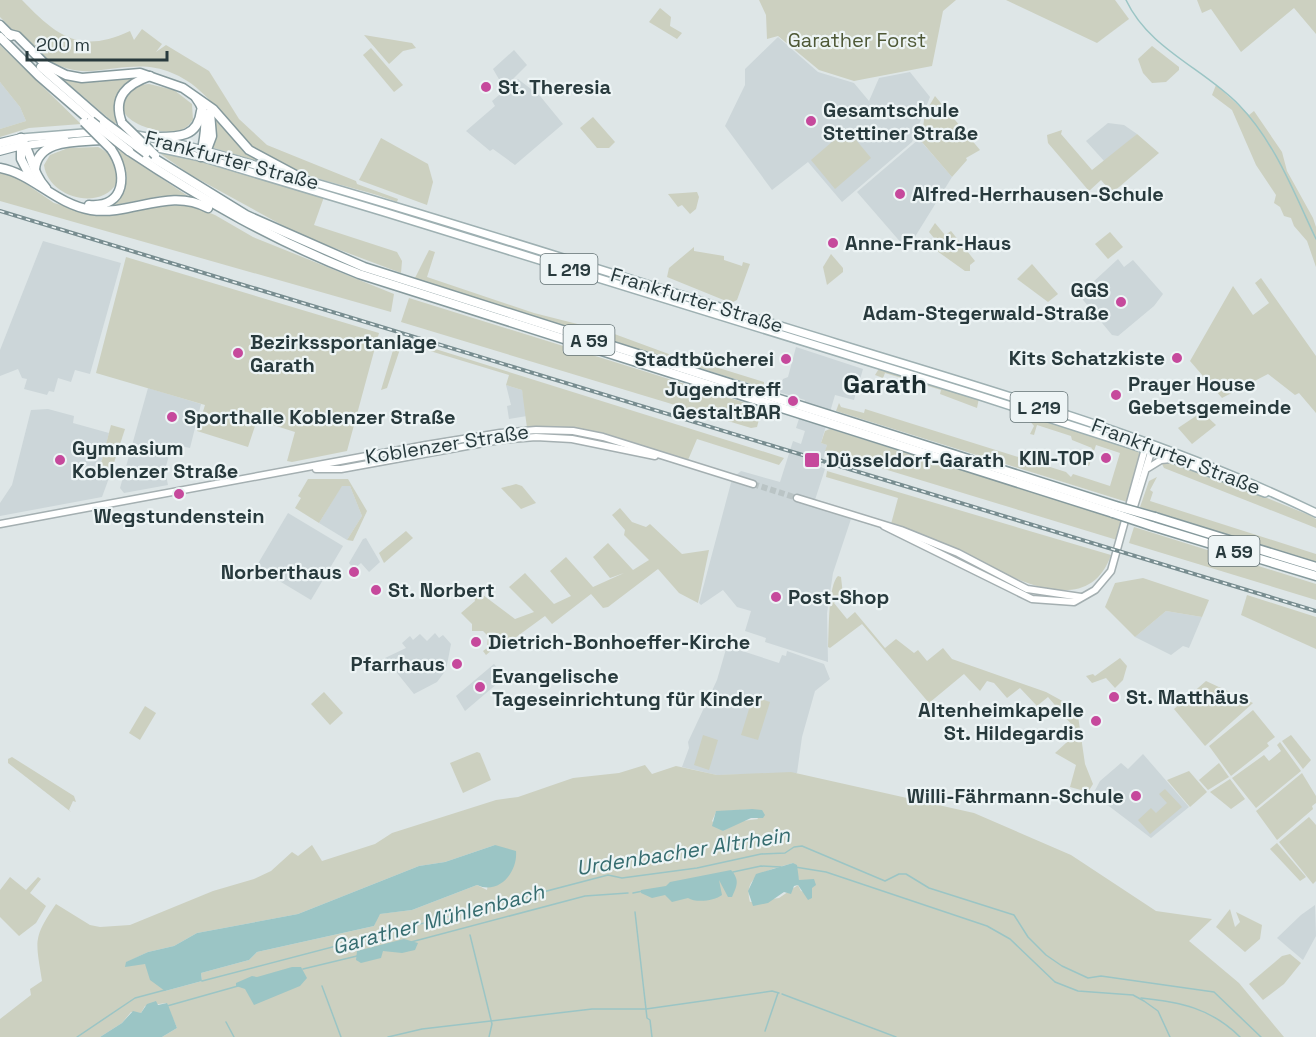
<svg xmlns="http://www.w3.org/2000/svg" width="1316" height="1037" font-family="'Space Grotesk',sans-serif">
  <rect width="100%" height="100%" fill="#dee6e7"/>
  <g fill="#ccd6d9">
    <path d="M778,37L818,72L854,83L869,101L879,78L910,72L930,97L912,142L842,202L808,162L772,190L725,126L745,85V69Z"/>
    <path d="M514,50L527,65L506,86L500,81L493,69Z"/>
    <path d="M518,79L540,96L563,124L515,165L493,149L490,151L466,131L495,106L492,101Z"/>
    <path d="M0,82L20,107L26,121L0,129Z"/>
    <path d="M1108,123L1124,125L1137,134L1105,162L1086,141Z"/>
    <path d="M919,139L952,177L908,248L903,245L857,192Z"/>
    <path d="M43,241L121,263L90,374L75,370L71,382L58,378L54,392L49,391L47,395L24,389L27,379L22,378L18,369L0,376V350Z"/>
    <path d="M1118,259L1124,267L1133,260L1163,294L1154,306L1118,336L1112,335L1079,295Z"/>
    <path d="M796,347L863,369L854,400L835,395L821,443L827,445L821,467L825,469L814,503L852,516L833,573L827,613L828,662L765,642L766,638L745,631L751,611L737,607L723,590L701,605L699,603L732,479L741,471L780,482L793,441L801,444L805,431L796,428L805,400L779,392L783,379L788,377Z"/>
    <path d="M506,385L522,390L527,416L509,419L507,406L511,405Z"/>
    <path d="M148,388L201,404L190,448L172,444L165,470L168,485L124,493L120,488Z"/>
    <path d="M48,409L74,416L73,423L109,433L98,474L109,478L102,497L0,516V503L12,485L31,410Z"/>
    <path d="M342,485L350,486L362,516L347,540L319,523Z"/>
    <path d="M288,513L343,546L311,600L256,567Z"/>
    <path d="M366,538L380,562L369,572L361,563L354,569L349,563L363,539Z"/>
    <path d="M1166,611L1202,617L1189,648L1183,646L1171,655L1135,637Z"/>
    <path d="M435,633L439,638L443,635L451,644L446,670L437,682L414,694L385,658L406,648L402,643L410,636L413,640L420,634L427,641Z"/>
    <path d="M733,648L779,663L782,655L786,656L787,651L824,664L830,679L815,691L802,737L797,773L717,775L682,767L689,748L688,742L717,680L726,649Z"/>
    <path d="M494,664L505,677L465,711L456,696Z"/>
    <path d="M1143,754L1189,807L1151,838L1093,794L1100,781L1121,763L1128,769Z"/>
    <path d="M1315,905L1316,936L1303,960L1277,938L1301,915Z"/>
  </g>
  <g fill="#ccd0c0" fill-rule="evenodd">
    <path d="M0,0H22C56,35 79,55 130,31L134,40L142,29L162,44L156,52L166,45L209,71L239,119L267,145L356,181L357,184L398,199L397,202C351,184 297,180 256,149C225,126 210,88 172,73C145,61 119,69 91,71C52,74 24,42 0,17Z"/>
    <path d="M759,0H956L943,11L932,66L854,81L819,70L778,36L767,39L766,15Z"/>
    <path d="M1006,0H1115L1129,19L1097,43Z"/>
    <path d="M1197,0H1316V34L1294,8L1241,52L1211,9L1202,13Z"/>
    <path d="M660,8L671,17L670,26L682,33L677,39L649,22Z"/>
    <path d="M364,35L412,43L416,48L403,51L389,64Z"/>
    <path d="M0,45L81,124L29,128L0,137V129L26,121L20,107L0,82Z"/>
    <path d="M1152,46L1179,67V70L1166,82L1152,83L1143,73L1138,59Z"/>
    <path d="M371,48L403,85L394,92L363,55Z"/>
    <path d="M57,74L147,76C119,80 111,97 119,123H114Z"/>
    <path d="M149,84L174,90L192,104L193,120C189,125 185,129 178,131C163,135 128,125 123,110C124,94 133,85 149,84Z"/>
    <path d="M1216,85L1249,115L1254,111L1282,152L1287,171L1313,218L1316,227V267L1307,241L1294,226L1291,218L1284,216L1280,207L1274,203L1276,195L1256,165L1232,110L1212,95Z"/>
    <path d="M935,96L980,150L966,158L967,160L952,177L921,141L925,113Z"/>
    <path d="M212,111L234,139L274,167L211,147Z"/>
    <path d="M593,117L615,142L609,148H597L580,128Z"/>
    <path d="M847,129L871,158L835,189L811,160Z"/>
    <path d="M1062,130L1061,134L1092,170L1137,134L1159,153L1112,193L1101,180L1089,191L1048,143L1047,135Z"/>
    <path d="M381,138L428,164L433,182L427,205L359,180Z"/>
    <path d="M98,147C112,153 118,168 117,183C99,212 48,197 44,165L50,155L68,148Z"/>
    <path d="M120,151L191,198L161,196L105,207C128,192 133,178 118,153Z"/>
    <path d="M158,152L197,158L324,197L314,225L397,252L402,261L401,273L300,235L189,174Z"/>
    <path d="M0,171L16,177L54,203L90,213L117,215L154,206L190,205L215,215L253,237L394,294L391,312L0,201Z"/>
    <path d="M697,192L699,197L696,209L690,214L682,205L678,207L668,194Z"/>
    <path d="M935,223L945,235L951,231L975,261L970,265V271H965L937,251L931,241L934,238L929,232Z"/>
    <path d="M1110,232L1123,247L1108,259L1095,244Z"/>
    <path d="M694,247V251L724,256V260L742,266L743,262L750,264L737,300L731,303L667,277L669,268Z"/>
    <path d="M429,250L435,252L427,277L534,313L609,332L685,360H693L764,382V388L423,282L415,278Z"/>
    <path d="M831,254L843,268V272L827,285L823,267Z"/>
    <path d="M126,257L379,333L347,451L292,462L287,461L295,432L257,420L248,447L197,431L205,405L96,373Z"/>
    <path d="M1032,264L1058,294L1048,302L1017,279Z"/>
    <path d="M1261,278L1316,356V413L1299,393L1295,395L1268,374L1222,398L1190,361L1233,286L1253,315L1269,303L1255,283Z"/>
    <path d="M409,298L762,408L757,427L751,428L401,322Z"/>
    <path d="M397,337L784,458L779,465L697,439L688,460C635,444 583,425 527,428L522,390L506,385L509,375L407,344L401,346L387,388L381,390Z"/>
    <path d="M880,367L979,398L977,408L940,394L941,390L885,373L883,378L875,375Z"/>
    <path d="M839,403L841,407L864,413L865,409L1066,472L1071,477L1073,474L1110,486L1120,453L1096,445L1089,466L1084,464L1092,448L1072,440L1071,436L1037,425L1034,435L1030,434L1034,426L1029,420C1041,417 1120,443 1138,450L1140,458L1127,502L836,411Z"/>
    <path d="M1202,412L1216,425L1192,444L1178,428Z"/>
    <path d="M111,425L125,429L109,478L98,475Z"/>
    <path d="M830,429L1123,521L1117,540L825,451L827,445L821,443L825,431Z"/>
    <path d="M1167,462L1230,483L1309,515L1316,519V528L1164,468L1162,464Z"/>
    <path d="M827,471L1111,555C1086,626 1001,571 960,551C937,541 914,532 891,524L898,498L826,477Z"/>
    <path d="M1157,477L1150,490L1153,492L1150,501L1316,554V562L1140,507L1149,481Z"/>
    <path d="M308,479H348L367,511L353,541L347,540L362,516L350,486H342L319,523L295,508L301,498L298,496Z"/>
    <path d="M516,484L522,486L536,503L521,509L501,488Z"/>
    <path d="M620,508L632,522L646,527L650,524L682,554L709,550L698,603L679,593L658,569L608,607L603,608L591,594L552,624L545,616L508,643L499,644L486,655L483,651L487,648L488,636L483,631H472V624L461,613L475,601L473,592L483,595L515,619L534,612L509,587L525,573L554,604L571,596L550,571L566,557L593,587L624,573L610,578L593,557L608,543L633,570L649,560L624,535L625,530L612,515Z"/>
    <path d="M1134,527L1316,584V600L1129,543Z"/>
    <path d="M406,531L413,538L384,563L379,553Z"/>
    <path d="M838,576L841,577L843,595L834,603L847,619L855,612L885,648L896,639L914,653L918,650L927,661L943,648L952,659L1046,692L1077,709L1085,764L1093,784L1088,792L1070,787L1076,765L1055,753L1078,732L1048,697L1037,706L1020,688L1007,698L994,683L987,681L980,691L964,674L929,703L862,624L830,648L828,647C829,632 828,585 838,576Z"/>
    <path d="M1143,578L1209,600L1202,617L1166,611L1135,637L1105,607L1115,583Z"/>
    <path d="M1247,595L1316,617V649L1241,615Z"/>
    <path d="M1120,658L1127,666L1123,680L1115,688L1106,678L1092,683L1086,676L1093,674L1095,676Z"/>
    <path d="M1206,681L1253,703L1205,746L1174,709Z"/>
    <path d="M324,692L343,713L330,725L311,704Z"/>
    <path d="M753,696L770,702L758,740L741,735Z"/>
    <path d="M145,706L156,713L140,740L129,733Z"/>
    <path d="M1253,710L1275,737L1267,743L1269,746L1231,776L1209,746Z"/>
    <path d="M703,735L718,740L709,770L694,765Z"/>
    <path d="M1291,735L1311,760L1303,769L1282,741Z"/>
    <path d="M1280,742L1301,771L1256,808L1232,778L1264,755L1269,761L1281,751L1277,745Z"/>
    <path d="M477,752L480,753L491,780L463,793L450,763Z"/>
    <path d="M12,757L74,796L76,802L73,801L69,810L71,812L8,763V759Z"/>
    <path d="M1219,763L1229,777L1208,790L1199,780Z"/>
    <path d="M645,765L652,774L676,766L717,775L791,772L974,813L1071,855L1156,911L1212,919L1189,941L1239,983L1284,1037H162L177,1028L166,1003L145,1006L141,1013L131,1012L122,1023L100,1037H0V1019L31,995L30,989L42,981C36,941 32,939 56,904L90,925L100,927L130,925L213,891L254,879L271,871L292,852L298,856L312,845L322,861L375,844L392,833L496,800L518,797L573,778L619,773ZM752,809L758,819L742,821L723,831L712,821L716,812ZM495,845L487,890L477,885L412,910L379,914L374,926L257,952L249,960L201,973L202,981L165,991L145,964L127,962L148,952L174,946L197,933L298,914L419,866L445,862ZM793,863L799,880L808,881L812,894L801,891L798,885L779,898L750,902C742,873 771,870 793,863Z"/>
    <path d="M1189,771L1207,792L1190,807L1167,780Z"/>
    <path d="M1302,773L1316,796V803L1312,806L1313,809L1277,840L1256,811Z"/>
    <path d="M1230,779L1245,799L1231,809L1210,792Z"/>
    <path d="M1165,789L1182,807L1150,834L1138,820L1151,808L1156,813L1167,803L1159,794Z"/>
    <path d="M1309,817L1316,825V881L1313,884L1279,842Z"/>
    <path d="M1277,843L1306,877L1300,881L1270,849Z"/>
    <path d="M10,877L26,890L38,877L41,879L30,893L46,906L36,923L19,936L0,917V890Z"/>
    <path d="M1230,909L1235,927L1240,922L1236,912L1262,925L1260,939L1245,952L1216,927Z"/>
    <path d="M1290,954L1301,963L1284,984L1263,1000L1249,984L1282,956Z"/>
  </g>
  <g fill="#9bc5c5">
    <path d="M752,809L762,810L765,815L763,818H751L723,831L712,826L716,811Z"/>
    <path d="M495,845L516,851C518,873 498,895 477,885L412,910L380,914L374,926L257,952L249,960L201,973L202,981L165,991L150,980L145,964L125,967L126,962L148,952L174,946L197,933L298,914L419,866L445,862Z"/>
    <path d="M793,863L797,865L799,880L814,879L816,885L812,888V898L808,900L798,885L794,886L791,894L784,892L768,903L753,906L748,891L756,874Z"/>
    <path d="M731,870C740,880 737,886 732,897H728L719,880L722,895C714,901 696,903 688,898L672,902L665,895L652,898L641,893V890L666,886L670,882Z"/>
    <path d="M404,939L418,943L415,950L402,953L383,951L381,958L361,963L356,960L357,951Z"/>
    <path d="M292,967H301L307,978L300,986L254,1005L245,989L236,986V983L252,976L257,977Z"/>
    <path d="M156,1001L158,1005L167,1003L168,1005L177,1028L162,1037H100L122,1023L133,1011L141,1013L147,1004Z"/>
  </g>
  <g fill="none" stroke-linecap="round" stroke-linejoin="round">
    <g stroke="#9bc5c5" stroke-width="1.5">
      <path d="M1126,0C1149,49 1203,68 1239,105C1275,142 1294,193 1316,239"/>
      <path d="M795,867L826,872L987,926L1010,939L1055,982L1078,991L1133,995L1144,1001L1158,1011L1170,1037"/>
      <path d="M733,872L761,866L781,867"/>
      <path d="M633,893L643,891"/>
      <path d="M635,912L647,1018L650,1020L652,1037"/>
      <path d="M470,935L492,1024L489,1037"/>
      <path d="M411,942L585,896L628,893"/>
      <path d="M303,969L357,956"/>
      <path d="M202,981L608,875L622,878L697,868L761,854L785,853L794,847L802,846L885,881L899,874H906L929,888L1014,915L1028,937L1046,955L1062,966L1088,978L1101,976L1214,992L1261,1037"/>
      <path d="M322,986L341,1037"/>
      <path d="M782,994L896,1037"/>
      <path d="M1141,998C1180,1002 1211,1008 1240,1037"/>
      <path d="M167,1006L238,986"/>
      <path d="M226,1022L234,1037"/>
      <path d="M765,1031L778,993"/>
      <path d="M77,1037L135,998L165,990"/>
      <path d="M388,1037L422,1029L592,1009H646L772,991L779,993"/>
    </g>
    <path stroke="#bac4c5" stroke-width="6" stroke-dasharray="6 3" stroke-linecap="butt" d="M753,484L797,498"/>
    <defs>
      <g id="secondary">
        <path d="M1148,468L1161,460L1171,459"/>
        <path d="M316,469H341L500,440L536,437L572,439L655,456"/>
        <path d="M797,498L901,530L958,553L1027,589L1081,597"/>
        <path d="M1132,513L1152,449"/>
        <path d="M0,524L426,445L500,433L536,430L573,431L603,437L753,484"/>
        <path d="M884,526L1032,599L1074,602L1095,590L1111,571L1146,445"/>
      </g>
      <g id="primary">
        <path d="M117,132C177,140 233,159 292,176"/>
        <path d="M21,138L96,132"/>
        <path d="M144,145L201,157L384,212L980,396L1157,453L1265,493"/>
        <path d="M22,146L65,140"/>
        <path d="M302,179C481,230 658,289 836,343C998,393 1163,439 1316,513"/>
      </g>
      <g id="trunk">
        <path d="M0,143L21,138"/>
        <path d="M0,151L19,146"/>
      </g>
      <g id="motorway">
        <path d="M0,25L11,36"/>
        <path d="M9,34L17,36L46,65L66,75L82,78L140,73L183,88L213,109L249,150L305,180"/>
        <path d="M0,37L39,76L91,121"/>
        <path d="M41,67L104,122"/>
        <path d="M196,98C211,118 204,134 201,157"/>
        <path d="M122,123C112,97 127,84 150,76"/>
        <path d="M157,137C179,137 198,137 201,111"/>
        <path d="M21,138C32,154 32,173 46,188"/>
        <path d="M21,138V159L32,180"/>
        <path d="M129,151C204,201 275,241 359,274L1113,513"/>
        <path d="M206,152L212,136L210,113"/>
        <path d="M147,154L246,215L364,267L1116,506"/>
        <path d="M0,168C33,174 55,204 91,210C132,216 169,187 208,208"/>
        <path d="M35,169C38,139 77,142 100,140"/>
        <path d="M89,205C126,208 128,173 111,149"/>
        <path d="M1155,517L1316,567"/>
        <path d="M1152,526L1316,576"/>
      </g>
    </defs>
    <use href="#secondary" stroke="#a4afb1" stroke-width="9"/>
    <use href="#primary" stroke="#9eb0b2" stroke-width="10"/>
    <use href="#trunk" stroke="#869a9d" stroke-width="10"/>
    <use href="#motorway" stroke="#869a9d" stroke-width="11"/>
    <use href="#secondary" stroke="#fff" stroke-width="6"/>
    <use href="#primary" stroke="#fff" stroke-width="7"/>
    <use href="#trunk" stroke="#fff" stroke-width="8"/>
    <use href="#motorway" stroke="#fff" stroke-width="8"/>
    <defs>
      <path id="rail" d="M0,211L1316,611"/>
    </defs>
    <use href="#rail" stroke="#788d90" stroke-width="4"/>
    <use href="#rail" stroke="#edf4f5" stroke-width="1.5" stroke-dasharray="4.5" stroke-linecap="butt"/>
    <defs>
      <g id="motorway-bridge">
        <path d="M91,121L129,151"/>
        <path d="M84,122L111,149"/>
        <path d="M104,122L146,153"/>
        <path d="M122,123L155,155"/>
        <path d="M1116,506L1155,517"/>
        <path d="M1113,513L1152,526"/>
      </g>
    </defs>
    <use href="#motorway-bridge" stroke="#869a9d" stroke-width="11" stroke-linecap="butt"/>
    <use href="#motorway-bridge" stroke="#fff" stroke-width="8"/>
  </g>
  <g fill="#c6499c" stroke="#edf4f5" stroke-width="2">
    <circle cx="486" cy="87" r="6"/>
    <circle cx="811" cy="121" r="6"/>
    <circle cx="900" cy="194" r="6"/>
    <circle cx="833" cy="243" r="6"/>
    <circle cx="1121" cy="302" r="6"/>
    <circle cx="238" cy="353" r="6"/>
    <circle cx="1177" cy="358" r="6"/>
    <circle cx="786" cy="359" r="6"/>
    <circle cx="1116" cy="395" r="6"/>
    <circle cx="793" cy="401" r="6"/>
    <circle cx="172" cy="417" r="6"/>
    <circle cx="1106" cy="458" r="6"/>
    <circle cx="60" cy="460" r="6"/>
    <rect x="804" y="452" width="16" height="16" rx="3"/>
    <circle cx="179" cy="494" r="6"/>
    <circle cx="354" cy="572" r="6"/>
    <circle cx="376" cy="590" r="6"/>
    <circle cx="776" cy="597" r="6"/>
    <circle cx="476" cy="642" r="6"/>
    <circle cx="457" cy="664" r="6"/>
    <circle cx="480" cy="687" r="6"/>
    <circle cx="1114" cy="697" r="6"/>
    <circle cx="1096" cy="721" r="6"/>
    <circle cx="1136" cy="796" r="6"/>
  </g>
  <g text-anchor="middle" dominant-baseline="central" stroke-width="4.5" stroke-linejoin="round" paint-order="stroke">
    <g fill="#edf4f5" stroke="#637274" stroke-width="1.5">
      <rect x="540.5" y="254" width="57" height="30" rx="4.5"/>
      <rect x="563.5" y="325" width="51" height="30" rx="4.5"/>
      <rect x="1010.5" y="392" width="57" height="30" rx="4.5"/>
      <rect x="1208.5" y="536" width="51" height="30" rx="4.5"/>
    </g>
    <g font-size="18" font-weight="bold" fill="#283a3d">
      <text x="569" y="269">L 219</text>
      <text x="589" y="340">A 59</text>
      <text x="1039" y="407">L 219</text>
      <text x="1234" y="551">A 59</text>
    </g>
    <g font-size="20" fill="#4e5836" stroke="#edf4f5">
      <text x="857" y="40">Garather Forst</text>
    </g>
    <g font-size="20" font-weight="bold" fill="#283a3d" stroke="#edf4f5" text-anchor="start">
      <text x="498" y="87">St. Theresia</text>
      <text x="823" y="110">Gesamtschule<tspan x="823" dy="23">Stettiner Straße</tspan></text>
      <text x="912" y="194">Alfred-Herrhausen-Schule</text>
      <text x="845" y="243">Anne-Frank-Haus</text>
      <text x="1109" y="290" text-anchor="end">GGS<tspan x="1109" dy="23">Adam-Stegerwald-Straße</tspan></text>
      <text x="250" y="342">Bezirkssportanlage<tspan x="250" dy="23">Garath</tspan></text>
      <text x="1165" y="358" text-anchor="end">Kits Schatzkiste</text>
      <text x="774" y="359" text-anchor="end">Stadtbücherei</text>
      <text x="1128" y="384">Prayer House<tspan x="1128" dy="23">Gebetsgemeinde</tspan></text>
      <text x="781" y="389" text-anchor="end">Jugendtreff<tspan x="781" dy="23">GestaltBAR</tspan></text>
      <text x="184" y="417">Sporthalle Koblenzer Straße</text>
      <text x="72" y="448">Gymnasium<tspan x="72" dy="23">Koblenzer Straße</tspan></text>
      <text x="1094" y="458" text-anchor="end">KIN-TOP</text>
      <text x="826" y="460">Düsseldorf-Garath</text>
      <text x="179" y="516" text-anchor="middle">Wegstundenstein</text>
      <text x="342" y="572" text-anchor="end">Norberthaus</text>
      <text x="388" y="590">St. Norbert</text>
      <text x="788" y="597">Post-Shop</text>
      <text x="488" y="642">Dietrich-Bonhoeffer-Kirche</text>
      <text x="445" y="664" text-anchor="end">Pfarrhaus</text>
      <text x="492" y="676">Evangelische<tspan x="492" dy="23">Tageseinrichtung für Kinder</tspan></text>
      <text x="1126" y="697">St. Matthäus</text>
      <text x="1084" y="710" text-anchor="end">Altenheimkapelle<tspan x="1084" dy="23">St. Hildegardis</tspan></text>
      <text x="1124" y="796" text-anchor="end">Willi-Fährmann-Schule</text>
    </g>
    <g font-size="20" fill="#283a3d" stroke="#edf4f5">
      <text transform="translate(232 160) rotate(15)">Frankfurter Straße</text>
      <text transform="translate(697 300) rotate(17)">Frankfurter Straße</text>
      <text transform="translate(447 444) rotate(-9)">Koblenzer Straße</text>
      <text transform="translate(1176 456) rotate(21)">Frankfurter Straße</text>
    </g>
    <g font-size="21" font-style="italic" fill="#356c6f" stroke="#edf4f5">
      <text transform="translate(683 851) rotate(-9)">Urdenbacher Altrhein</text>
      <text transform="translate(438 919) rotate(-15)">Garather Mühlenbach</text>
    </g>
    <g font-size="26" font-weight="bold" fill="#1a2b2e" stroke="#edf4f5">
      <text x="885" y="384">Garath</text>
    </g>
  </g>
  <path d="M27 51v9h140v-9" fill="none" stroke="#283a3d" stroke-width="3"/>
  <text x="36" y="51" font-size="18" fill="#283a3d" stroke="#edf4f5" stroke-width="4.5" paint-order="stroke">200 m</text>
</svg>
